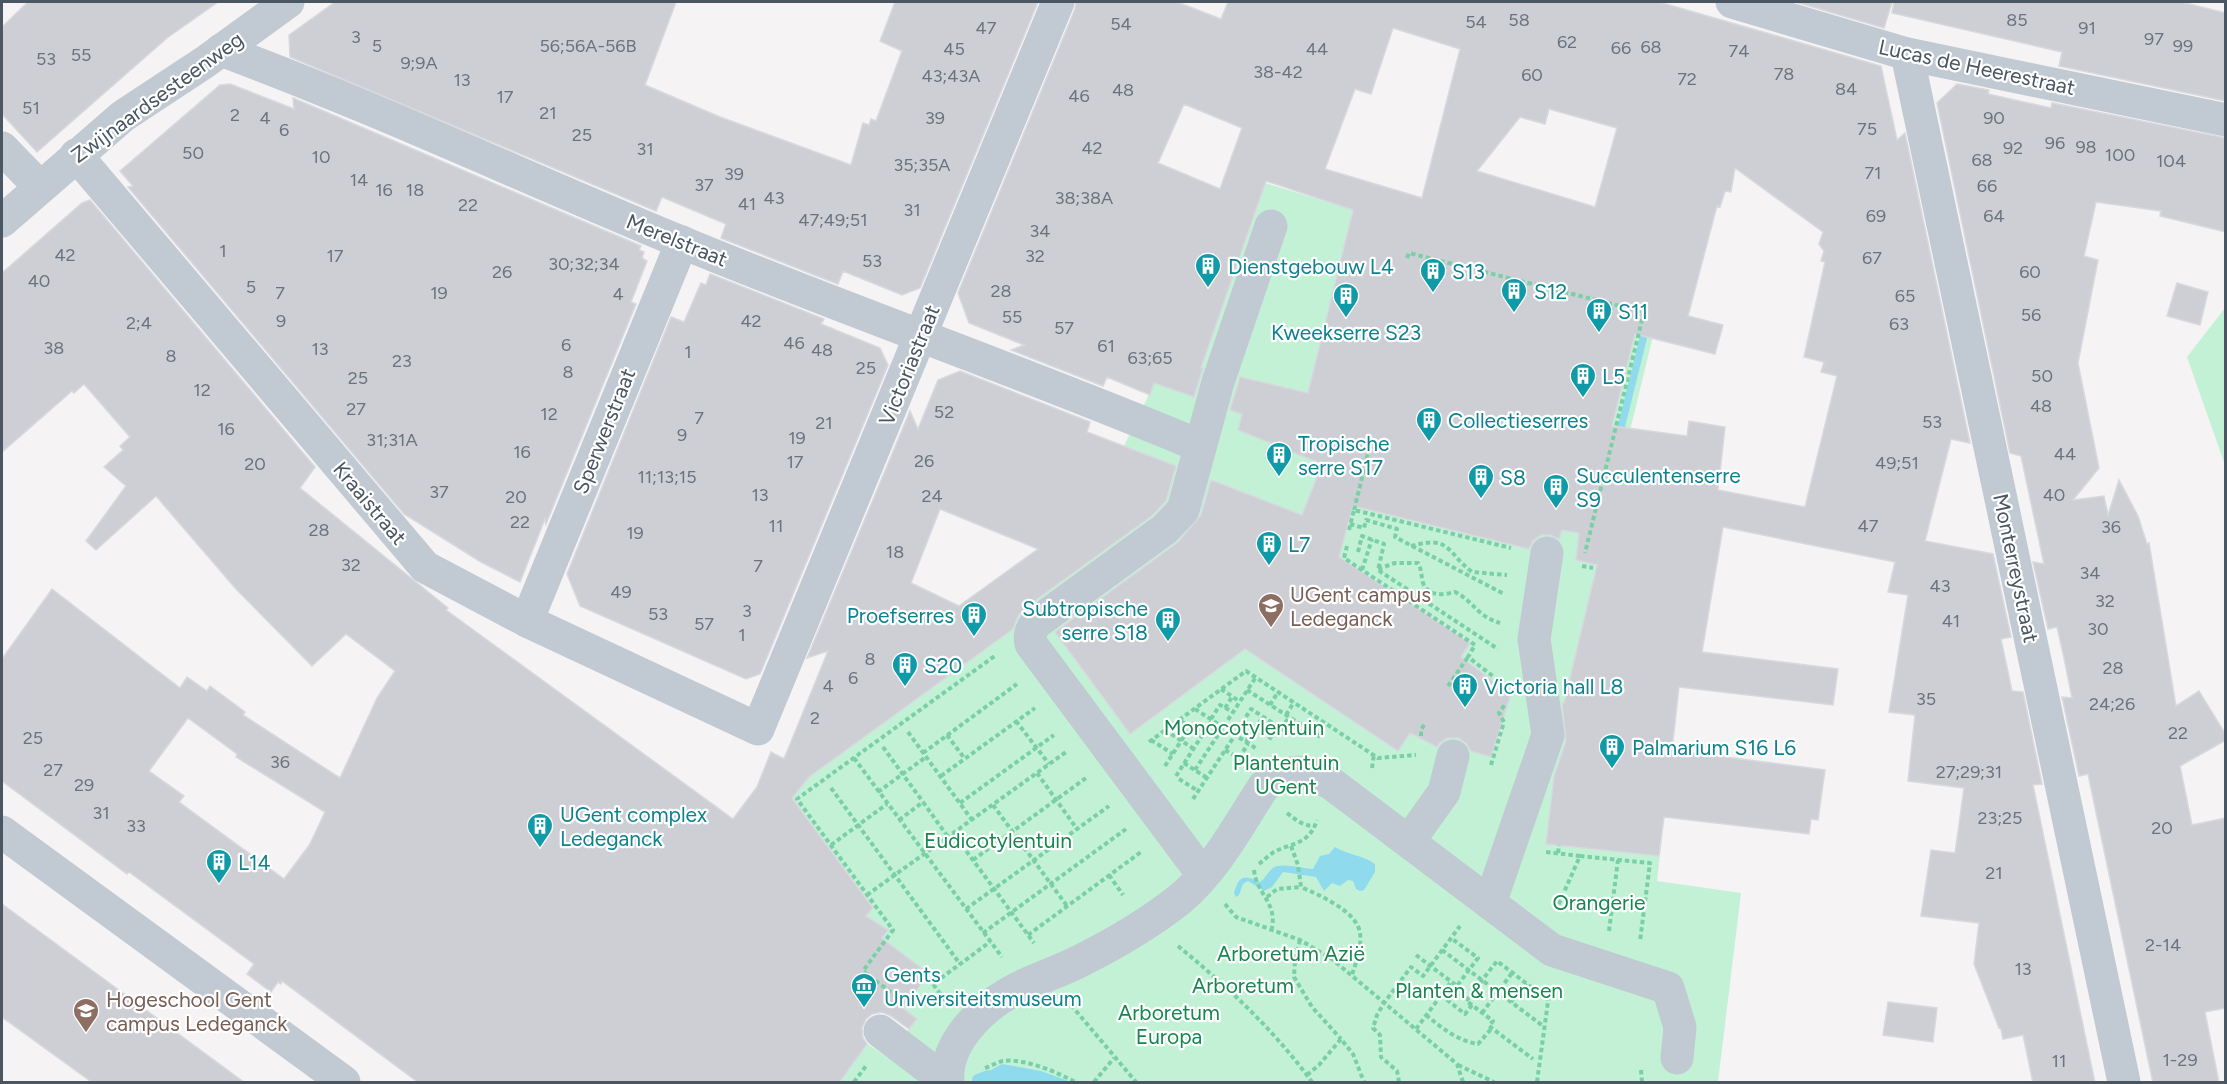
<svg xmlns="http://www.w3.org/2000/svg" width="2227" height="1084" font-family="Figtree,sans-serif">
  <rect width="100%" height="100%" fill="#f5f3f3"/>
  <g fill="#c3f1d5">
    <path d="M1265,183L1661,303L1574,661L1679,687L1657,881L1741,893L1718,1082H839L858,1056L859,1038L888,1058L916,1019L854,976L887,930L733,820L765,775L783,758L787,751L791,752L1086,537L1124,446L1154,384L1215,207Z"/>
    <path d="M2225,308V465L2187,357Z"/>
  </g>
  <g fill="#90daee">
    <path d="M1646,312L1653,314L1603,516L1585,560Z"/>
    <path d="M1335,847C1348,855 1363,855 1375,864V872L1364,890L1360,891L1356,889L1353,881L1348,880L1340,886L1332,883L1324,891L1316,877L1283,872L1272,887L1264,891L1248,881L1243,884L1239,895L1236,897L1234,893C1239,874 1245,875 1260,882C1266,878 1268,871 1273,868C1281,862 1303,869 1313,869L1320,856L1329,854Z"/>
    <path d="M1002,1064L1041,1071L1071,1082H988L991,1070Z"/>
  </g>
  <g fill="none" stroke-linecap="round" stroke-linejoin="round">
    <path stroke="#90daee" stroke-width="12" d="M978,1082V1080L989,1076"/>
  </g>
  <g fill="#cdcfd5" stroke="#d7d9de" stroke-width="1.5" fill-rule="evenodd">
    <path d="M28,2H218L167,38L37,152L2,114V27Z"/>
    <path d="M335,2H676L645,85L720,117L851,165L863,123L869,125L871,119L876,121L902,51L880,41L895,2H1038L920,288L902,295L843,271L838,284L817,276L721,238L726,224L662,197L656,211L290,57L289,35Z"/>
    <path d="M1076,2H1177L1221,19L1228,2H1659L1881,66L1897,140L1905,133L1970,443L1951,439L1925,541L1993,554L2011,637L2001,639L2012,691L2023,692L2042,784L2033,785L2095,1083H2033L2023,1035L2003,1039L2001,1029L1999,1028L1974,964L1979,923L1921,916L1931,850L1955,853L1964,788L1908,781L1915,715L1889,712L1908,595L1888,592L1895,562L1723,527L1702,652L1838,669L1833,705L1679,687L1672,750L1825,770L1818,820L1811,819L1809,834L1664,817L1659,856L1546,844L1554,776L1566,741L1562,703H1564L1597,565L1576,560L1579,533L1562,530L1559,539L1550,535H1541L1533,541L1529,549L1353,506L1339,557L1470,643L1461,657L1511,694L1491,757L1471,751L1466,743L1458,738H1447L1440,743L1437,747L1410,733L1398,751L1245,649L1130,734L1055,632L1178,542L1201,515L1211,480L1302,515L1322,464L1238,430L1242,414L1230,410L1240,377L1308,393L1353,210L1266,181L1201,368H1203L1194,397L1154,383L1150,395L1107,377L1103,386L1011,350L1024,345L969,323L958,293L1075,9ZM1393,28L1460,49L1422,198L1325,169L1355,89L1371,94ZM1184,104L1242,128L1220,189L1158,163ZM1549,109L1617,128L1595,207L1477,171L1520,117L1545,124ZM1735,168L1823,232L1819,244L1824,251L1821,261L1825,262L1804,357L1824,362L1821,372L1837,376L1805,507L1718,490L1725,427L1689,421L1687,436L1612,426L1635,334L1715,354L1723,325L1688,316L1717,206L1720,207L1725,191L1731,192Z"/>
    <path d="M1796,2H1892L1884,28Z"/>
    <path d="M1894,2H2181L2226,13V101L2059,66L2062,52L1892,13Z"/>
    <path d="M230,84L294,109L293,98L641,246L639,250L644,252L642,258L647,261L631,302L636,304L546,524L545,519L520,582L481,562L404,514L128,187L133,186L120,171L220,85Z"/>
    <path d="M1957,84L1989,90L1988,94L2051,108L2052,103L2226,138V232L2160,216L2161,211L2096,202L2084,256L2098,260L2078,363L2099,468L2073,500L2104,496L2108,515L2119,480L2138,516L2147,544L2149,543L2176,706L2199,691L2226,735V740L2180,766L2192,825L2226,818V1008L2205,1012L2219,1083H2153L2088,774L2079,776L2062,697L2072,698L2064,658L2057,627L2048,629L2033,562L2044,564L2021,456L2010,453L1937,103Z"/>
    <path d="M90,200L315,467L300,488L448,608L446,610L733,819L757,787L771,752L784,759L828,651L807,658L910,411L918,429L938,380L960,371L1090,422L1087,432L1176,466L1166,501L1153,515L1025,608L1018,616L1013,629L809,777L792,798L873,908L866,916L888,930L882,938L929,974L903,1008L917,1019L909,1029L891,1016L882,1012L872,1014L866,1019L862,1028L863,1038L867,1044L839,1083H419L282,981L281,984L278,982L271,992L247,974L254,964L129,872L127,874L2,781V659L52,589L180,688L187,677L207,691L210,686L245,712L243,715L340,778L377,698L395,671L346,634L312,666L236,589L156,496L96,550L86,541L126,486L104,467L123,450L120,446L130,437L84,384L74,393L72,391L2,452V273L82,203ZM940,509L1038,549L959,606L911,583ZM188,718L237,754L236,757L325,812L310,844L284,879L179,802L184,796L149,771Z"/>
    <path d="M710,274L824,319L821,324L880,348L888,365L760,674L746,679L580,606L567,574L671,317L684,322L701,283L706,285Z"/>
    <path d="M2177,283L2208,292L2200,325L2167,316Z"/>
    <path d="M2,904L245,1083H93L2,1017Z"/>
    <path d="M1888,1002L1937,1008L1933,1042L1883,1035Z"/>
  </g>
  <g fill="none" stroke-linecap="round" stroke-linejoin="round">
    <g stroke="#7ad0a6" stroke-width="4" stroke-dasharray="4.5 3" stroke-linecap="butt">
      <path d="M1407,258L1409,253L1644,312L1585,553"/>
      <path d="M1354,510L1371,441"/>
      <path d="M1350,524L1364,528L1366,520L1397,529L1395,537L1504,594"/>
      <path d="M1349,530L1354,510L1511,548"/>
      <path d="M1347,546L1344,558L1475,645L1468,657L1503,684"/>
      <path d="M1411,546C1451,535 1446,552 1472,572L1507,575"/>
      <path d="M1358,552L1362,536L1384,544L1378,570L1498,649"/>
      <path d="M1582,566L1593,568"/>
      <path d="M1378,569L1395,563H1418C1422,570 1421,576 1423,583C1429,597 1443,595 1455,592C1475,602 1475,615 1500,623"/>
      <path d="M1362,570L1372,539"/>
      <path d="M1577,684L1593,685"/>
      <path d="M1448,686L1468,657"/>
      <path d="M1221,689L1239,701"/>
      <path d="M1247,690L1322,738"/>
      <path d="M1270,705L1278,692"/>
      <path d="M1225,708L1232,697"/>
      <path d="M1195,709L1257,749"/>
      <path d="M1286,715L1294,702"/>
      <path d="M1211,719L1220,705L1233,712"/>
      <path d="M1016,721L1049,764"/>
      <path d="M1281,729L1289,717"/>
      <path d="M1165,730L1194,749"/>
      <path d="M908,732L972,820"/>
      <path d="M1265,734L1272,723"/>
      <path d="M947,735L965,759"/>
      <path d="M1421,736V730L1425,723"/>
      <path d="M1272,739L1244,720L1251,709L1293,736"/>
      <path d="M1151,740L1173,754"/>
      <path d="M1149,742L1246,671L1378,758L1416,755"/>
      <path d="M1246,742L1263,717"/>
      <path d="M883,747L923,802"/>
      <path d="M1225,750L1239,758"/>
      <path d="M923,753L1017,684"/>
      <path d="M854,758L1002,957"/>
      <path d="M1239,758L1248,744"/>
      <path d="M1184,763L1207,778"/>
      <path d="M1491,765L1504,722L1499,713L1506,703"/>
      <path d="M1165,766L1190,727L1179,720"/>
      <path d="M1372,768L1374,754"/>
      <path d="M1195,770L1256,677"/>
      <path d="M1037,773L1077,829"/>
      <path d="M941,776L1035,708"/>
      <path d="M1176,776L1212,720"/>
      <path d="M1179,779L1198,791"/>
      <path d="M831,788L960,964"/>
      <path d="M878,792L926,757"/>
      <path d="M1193,799L1235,735"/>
      <path d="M960,803L1054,735"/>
      <path d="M993,805L1067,906"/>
      <path d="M1287,813C1296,820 1303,826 1315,826"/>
      <path d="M899,820L923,802L948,837"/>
      <path d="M953,833L1034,943"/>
      <path d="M831,845L887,804"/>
      <path d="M1291,846L1298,865L1301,887C1319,895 1357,911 1360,933C1362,947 1356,962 1352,975"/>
      <path d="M1546,852L1580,856L1557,908"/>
      <path d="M1558,853L1559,845"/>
      <path d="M1580,856L1650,863L1640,941"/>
      <path d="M973,860L1086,778"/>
      <path d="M1259,864C1264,860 1269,855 1274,852C1293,842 1309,845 1317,820"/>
      <path d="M1254,870C1256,893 1277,902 1272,928"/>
      <path d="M1109,875L1123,895"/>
      <path d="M867,895L1066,752"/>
      <path d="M1267,897L1277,889L1301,887"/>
      <path d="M1225,904L1236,917L1300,940L1332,959L1457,1064L1463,1082"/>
      <path d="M966,909L1109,806"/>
      <path d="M1609,931L1618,860"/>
      <path d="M983,933L1126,829"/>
      <path d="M1028,935L1141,852"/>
      <path d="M1300,940L1295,960L1294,977L1312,1007L1341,1039"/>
      <path d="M1178,946C1228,987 1274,1030 1312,1082"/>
      <path d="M1442,950L1543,1026"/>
      <path d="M1416,955L1457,986L1478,958L1451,938"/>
      <path d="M1441,995L1465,1014L1472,1005L1493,1021L1489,1026L1533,1059"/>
      <path d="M897,997L863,971L893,930L797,799L996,655"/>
      <path d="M945,998L944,999L933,984L990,942"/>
      <path d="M1511,1002L1526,983"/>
      <path d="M1071,1005L1136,1082"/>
      <path d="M1472,1005L1466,1001L1497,961L1548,1000"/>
      <path d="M1482,1013L1512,973"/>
      <path d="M1426,1015C1442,1028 1458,1041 1478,1044L1492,1028"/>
      <path d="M1416,1029L1451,982"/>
      <path d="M1458,1065L1494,1082"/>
      <path d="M985,1068C991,1066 997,1062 1003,1061C1024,1058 1057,1072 1075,1082"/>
      <path d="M1641,1070L1642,1082"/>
      <path d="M1307,1075L1319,1065L1341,1039L1353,1054L1364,1082"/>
      <path d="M854,1082L866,1066"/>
      <path d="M1094,1082L1114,1058"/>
      <path d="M1399,1082L1397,1071L1381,1057L1380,1035L1373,1028L1377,1015L1384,1003L1411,967L1423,976L1460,926"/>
      <path d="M1537,1082L1550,987"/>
    </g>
    <g stroke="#c1cad2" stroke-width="33">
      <path d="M1732,2L1907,54L2226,120"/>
      <path d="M221,50C377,108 528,179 681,242C853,313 1029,374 1200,446"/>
      <path d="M1907,54L2124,1082"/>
      <path d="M2,148L40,187"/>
      <path d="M76,155L425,567L527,621L758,729L1058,2"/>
      <path d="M2,221L123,116L205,62L288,2"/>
      <path d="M527,621L682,242"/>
      <path d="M2,832L344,1082"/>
      <path d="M1409,841L1444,792L1453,756"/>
      <path d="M1203,875L1031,644C1029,635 1031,630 1036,623L1165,529L1183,510L1218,382L1271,226"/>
      <path d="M1490,903L1548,735L1534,639L1547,553"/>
      <path d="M880,1031L947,1082"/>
      <path d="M948,1082C944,1045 979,1010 1009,993C1031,980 1057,973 1080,961C1114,944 1150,923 1180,899C1216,869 1239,824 1264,786C1291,767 1304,769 1332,784L1552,950L1668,988L1680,1027L1677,1058"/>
    </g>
  </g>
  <defs>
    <symbol id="building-pin" viewBox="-11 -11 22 30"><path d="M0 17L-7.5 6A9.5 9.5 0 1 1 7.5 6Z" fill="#0f9aa8" stroke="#fff"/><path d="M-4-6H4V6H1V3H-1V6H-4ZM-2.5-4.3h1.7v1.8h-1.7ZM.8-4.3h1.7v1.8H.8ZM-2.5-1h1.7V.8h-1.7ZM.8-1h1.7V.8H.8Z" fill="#fff"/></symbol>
    <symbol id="university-pin" viewBox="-11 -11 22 30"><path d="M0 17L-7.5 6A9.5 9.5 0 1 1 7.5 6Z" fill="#8d6e63" stroke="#fff"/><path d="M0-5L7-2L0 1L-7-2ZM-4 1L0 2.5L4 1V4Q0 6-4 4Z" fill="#fff"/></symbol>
    <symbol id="museum-pin" viewBox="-11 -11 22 30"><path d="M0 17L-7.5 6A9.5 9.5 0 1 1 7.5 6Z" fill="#0f9aa8" stroke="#fff"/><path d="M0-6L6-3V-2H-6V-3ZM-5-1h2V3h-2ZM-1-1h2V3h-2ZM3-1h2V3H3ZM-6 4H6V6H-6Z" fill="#fff"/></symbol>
  </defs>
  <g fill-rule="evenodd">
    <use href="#building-pin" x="1193" y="251" width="30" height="40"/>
    <use href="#building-pin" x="1418" y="256" width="30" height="40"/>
    <use href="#building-pin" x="1499" y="276" width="30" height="40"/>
    <use href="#building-pin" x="1331" y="281" width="30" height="40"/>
    <use href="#building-pin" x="1584" y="296" width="30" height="40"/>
    <use href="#building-pin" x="1568" y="361" width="30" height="40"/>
    <use href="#building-pin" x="1414" y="405" width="30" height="40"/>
    <use href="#building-pin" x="1264" y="440" width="30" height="40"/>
    <use href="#building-pin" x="1466" y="462" width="30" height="40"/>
    <use href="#building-pin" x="1541" y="472" width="30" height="40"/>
    <use href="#building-pin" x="1254" y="529" width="30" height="40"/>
    <use href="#university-pin" x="1256" y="591" width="30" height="40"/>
    <use href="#building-pin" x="959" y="600" width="30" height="40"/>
    <use href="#building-pin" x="1153" y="605" width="30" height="40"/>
    <use href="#building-pin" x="890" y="650" width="30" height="40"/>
    <use href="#building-pin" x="1450" y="671" width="30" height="40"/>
    <use href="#building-pin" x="1597" y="732" width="30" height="40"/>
    <use href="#building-pin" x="525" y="811" width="30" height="40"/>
    <use href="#building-pin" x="204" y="847" width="30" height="40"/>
    <use href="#museum-pin" x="849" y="971" width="30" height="40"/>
    <use href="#university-pin" x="71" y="996" width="30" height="40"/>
  </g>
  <g text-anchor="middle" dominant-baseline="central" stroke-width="4.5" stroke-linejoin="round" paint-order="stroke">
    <g font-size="18" fill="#6b747e">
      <text x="1519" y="20">58</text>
      <text x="2017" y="20">85</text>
      <text x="1476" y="22">54</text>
      <text x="1121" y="24">54</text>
      <text x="986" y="28">47</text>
      <text x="2087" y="28">91</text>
      <text x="356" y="37">3</text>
      <text x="2154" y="39">97</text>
      <text x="1567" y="42">62</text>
      <text x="377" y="46">5</text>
      <text x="588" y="46">56;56A-56B</text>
      <text x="2183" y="46">99</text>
      <text x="1651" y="47">68</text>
      <text x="1621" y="48">66</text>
      <text x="954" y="49">45</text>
      <text x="1317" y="49">44</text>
      <text x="1739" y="51">74</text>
      <text x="81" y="55">55</text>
      <text x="46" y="59">53</text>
      <text x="419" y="63">9;9A</text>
      <text x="1278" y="72">38-42</text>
      <text x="1784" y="74">78</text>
      <text x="1532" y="75">60</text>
      <text x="951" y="76">43;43A</text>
      <text x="1687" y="79">72</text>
      <text x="462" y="80">13</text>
      <text x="1846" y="89">84</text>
      <text x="1123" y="90">48</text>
      <text x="1079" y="96">46</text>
      <text x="505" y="97">17</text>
      <text x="31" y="108">51</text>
      <text x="548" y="113">21</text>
      <text x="235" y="115">2</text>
      <text x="265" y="118">4</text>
      <text x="935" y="118">39</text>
      <text x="1994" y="118">90</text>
      <text x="1867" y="129">75</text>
      <text x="284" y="130">6</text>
      <text x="582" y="135">25</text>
      <text x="2055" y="143">96</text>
      <text x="2086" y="147">98</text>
      <text x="1092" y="148">42</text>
      <text x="2013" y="148">92</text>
      <text x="645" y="149">31</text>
      <text x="193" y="153">50</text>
      <text x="2120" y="155">100</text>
      <text x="321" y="157">10</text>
      <text x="1982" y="160">68</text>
      <text x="2171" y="161">104</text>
      <text x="922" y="165">35;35A</text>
      <text x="1873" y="173">71</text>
      <text x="734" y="174">39</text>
      <text x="359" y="180">14</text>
      <text x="704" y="185">37</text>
      <text x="1987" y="186">66</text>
      <text x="384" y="190">16</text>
      <text x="415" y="190">18</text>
      <text x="774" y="198">43</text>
      <text x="1084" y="198">38;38A</text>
      <text x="747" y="204">41</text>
      <text x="468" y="205">22</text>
      <text x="912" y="210">31</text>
      <text x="1876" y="216">69</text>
      <text x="1994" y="216">64</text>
      <text x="833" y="220">47;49;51</text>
      <text x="1040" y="231">34</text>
      <text x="223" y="251">1</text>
      <text x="65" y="255">42</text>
      <text x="335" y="256">17</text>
      <text x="1035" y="256">32</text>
      <text x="1872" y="258">67</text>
      <text x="872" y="261">53</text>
      <text x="584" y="264">30;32;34</text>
      <text x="502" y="272">26</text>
      <text x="2030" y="272">60</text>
      <text x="39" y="281">40</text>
      <text x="251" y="287">5</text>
      <text x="1001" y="291">28</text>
      <text x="280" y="293">7</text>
      <text x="439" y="293">19</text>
      <text x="618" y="294">4</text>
      <text x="1905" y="296">65</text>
      <text x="2031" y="315">56</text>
      <text x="1012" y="317">55</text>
      <text x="281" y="321">9</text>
      <text x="751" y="321">42</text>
      <text x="139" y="323">2;4</text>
      <text x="1899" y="324">63</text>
      <text x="1064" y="328">57</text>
      <text x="794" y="343">46</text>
      <text x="566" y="345">6</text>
      <text x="1106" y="346">61</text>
      <text x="54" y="348">38</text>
      <text x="320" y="349">13</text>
      <text x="822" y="350">48</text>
      <text x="688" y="352">1</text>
      <text x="171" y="356">8</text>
      <text x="1150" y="358">63;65</text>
      <text x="402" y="361">23</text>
      <text x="866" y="368">25</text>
      <text x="568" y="372">8</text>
      <text x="2042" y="376">50</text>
      <text x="358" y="378">25</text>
      <text x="202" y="390">12</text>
      <text x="2041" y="406">48</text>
      <text x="356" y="409">27</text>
      <text x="944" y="412">52</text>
      <text x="549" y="414">12</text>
      <text x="699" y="418">7</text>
      <text x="1932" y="422">53</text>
      <text x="824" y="423">21</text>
      <text x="226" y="429">16</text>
      <text x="682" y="435">9</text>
      <text x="797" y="438">19</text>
      <text x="392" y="440">31;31A</text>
      <text x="522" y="452">16</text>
      <text x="2065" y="454">44</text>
      <text x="924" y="461">26</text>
      <text x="795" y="462">17</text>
      <text x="1897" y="463">49;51</text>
      <text x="255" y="464">20</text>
      <text x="667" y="477">11;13;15</text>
      <text x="439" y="492">37</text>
      <text x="760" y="495">13</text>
      <text x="2054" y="495">40</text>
      <text x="932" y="496">24</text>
      <text x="516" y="497">20</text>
      <text x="520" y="522">22</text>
      <text x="776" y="526">11</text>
      <text x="1868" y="526">47</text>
      <text x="2111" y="527">36</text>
      <text x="319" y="530">28</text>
      <text x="635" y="533">19</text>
      <text x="895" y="552">18</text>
      <text x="351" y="565">32</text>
      <text x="758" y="566">7</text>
      <text x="2090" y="573">34</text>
      <text x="1940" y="586">43</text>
      <text x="621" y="592">49</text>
      <text x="2105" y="601">32</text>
      <text x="747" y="611">3</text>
      <text x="658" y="614">53</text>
      <text x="1951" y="621">41</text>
      <text x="704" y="624">57</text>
      <text x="2098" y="629">30</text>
      <text x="742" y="635">1</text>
      <text x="870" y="659">8</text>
      <text x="2113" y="668">28</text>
      <text x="853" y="678">6</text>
      <text x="828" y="686">4</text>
      <text x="1926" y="699">35</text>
      <text x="2112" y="704">24;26</text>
      <text x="815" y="718">2</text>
      <text x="2178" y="733">22</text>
      <text x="33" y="738">25</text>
      <text x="280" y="762">36</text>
      <text x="53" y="770">27</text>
      <text x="1969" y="772">27;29;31</text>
      <text x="84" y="785">29</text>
      <text x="101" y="813">31</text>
      <text x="2000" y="818">23;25</text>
      <text x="136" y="826">33</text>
      <text x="2162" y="828">20</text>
      <text x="1994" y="873">21</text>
      <text x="2163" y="945">2-14</text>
      <text x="2023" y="969">13</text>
      <text x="2180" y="1060">1-29</text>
      <text x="2059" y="1061">11</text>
    </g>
    <g font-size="21" fill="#4a5661" stroke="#fff">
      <text transform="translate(1977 67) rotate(12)">Lucas de Heerestraat</text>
      <text transform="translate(157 97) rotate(-36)">Zwijnaardsesteenweg</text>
      <text transform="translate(677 240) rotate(22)">Merelstraat</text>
      <text transform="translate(909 365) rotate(-68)">Victoriastraat</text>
      <text transform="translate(604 431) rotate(-68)">Sperwerstraat</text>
      <text transform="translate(370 503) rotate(50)">Kraaistraat</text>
      <text transform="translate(2016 568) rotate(78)">Monterreystraat</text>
    </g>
    <g font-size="21" fill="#0d838f" stroke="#fff" text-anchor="start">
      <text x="1228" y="266">Dienstgebouw L4</text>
      <text x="1452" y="271">S13</text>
      <text x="1534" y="291">S12</text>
      <text x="1618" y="311">S11</text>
      <text x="1346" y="332" text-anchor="middle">Kweekserre S23</text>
      <text x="1602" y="376">L5</text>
      <text x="1448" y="420">Collectieserres</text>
      <text x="1298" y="443">Tropische<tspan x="1298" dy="24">serre S17</tspan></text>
      <text x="1576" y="475">Succulentenserre<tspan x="1576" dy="24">S9</tspan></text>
      <text x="1500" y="477">S8</text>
      <text x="1288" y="544">L7</text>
      <text x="1148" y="608" text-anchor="end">Subtropische<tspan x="1148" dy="24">serre S18</tspan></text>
      <text x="954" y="615" text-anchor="end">Proefserres</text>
      <text x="924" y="665">S20</text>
      <text x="1484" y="686">Victoria hall L8</text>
      <text x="1632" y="747">Palmarium S16 L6</text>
      <text x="560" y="814">UGent complex<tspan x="560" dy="24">Ledeganck</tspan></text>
      <text x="238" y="862">L14</text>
      <text x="884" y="974">Gents<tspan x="884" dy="24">Universiteitsmuseum</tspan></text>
    </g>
    <g font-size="21" fill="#785e54" stroke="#fff" text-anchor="start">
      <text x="1290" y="594">UGent campus<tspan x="1290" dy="24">Ledeganck</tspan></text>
      <text x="106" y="999">Hogeschool Gent<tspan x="106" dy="24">campus Ledeganck</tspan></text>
    </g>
    <g font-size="21" fill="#17864f" stroke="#fff">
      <text x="1244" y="727">Monocotylentuin</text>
      <text x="1286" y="762">Plantentuin<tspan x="1286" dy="24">UGent</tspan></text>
      <text x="998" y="840">Eudicotylentuin</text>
      <text x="1599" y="902">Orangerie</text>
      <text x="1291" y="953">Arboretum Azië</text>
      <text x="1243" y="985">Arboretum</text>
      <text x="1479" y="990">Planten &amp; mensen</text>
      <text x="1169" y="1012">Arboretum<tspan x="1169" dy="24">Europa</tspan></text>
    </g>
  </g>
  <rect width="2227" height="1084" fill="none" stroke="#4a5661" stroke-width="6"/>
</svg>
